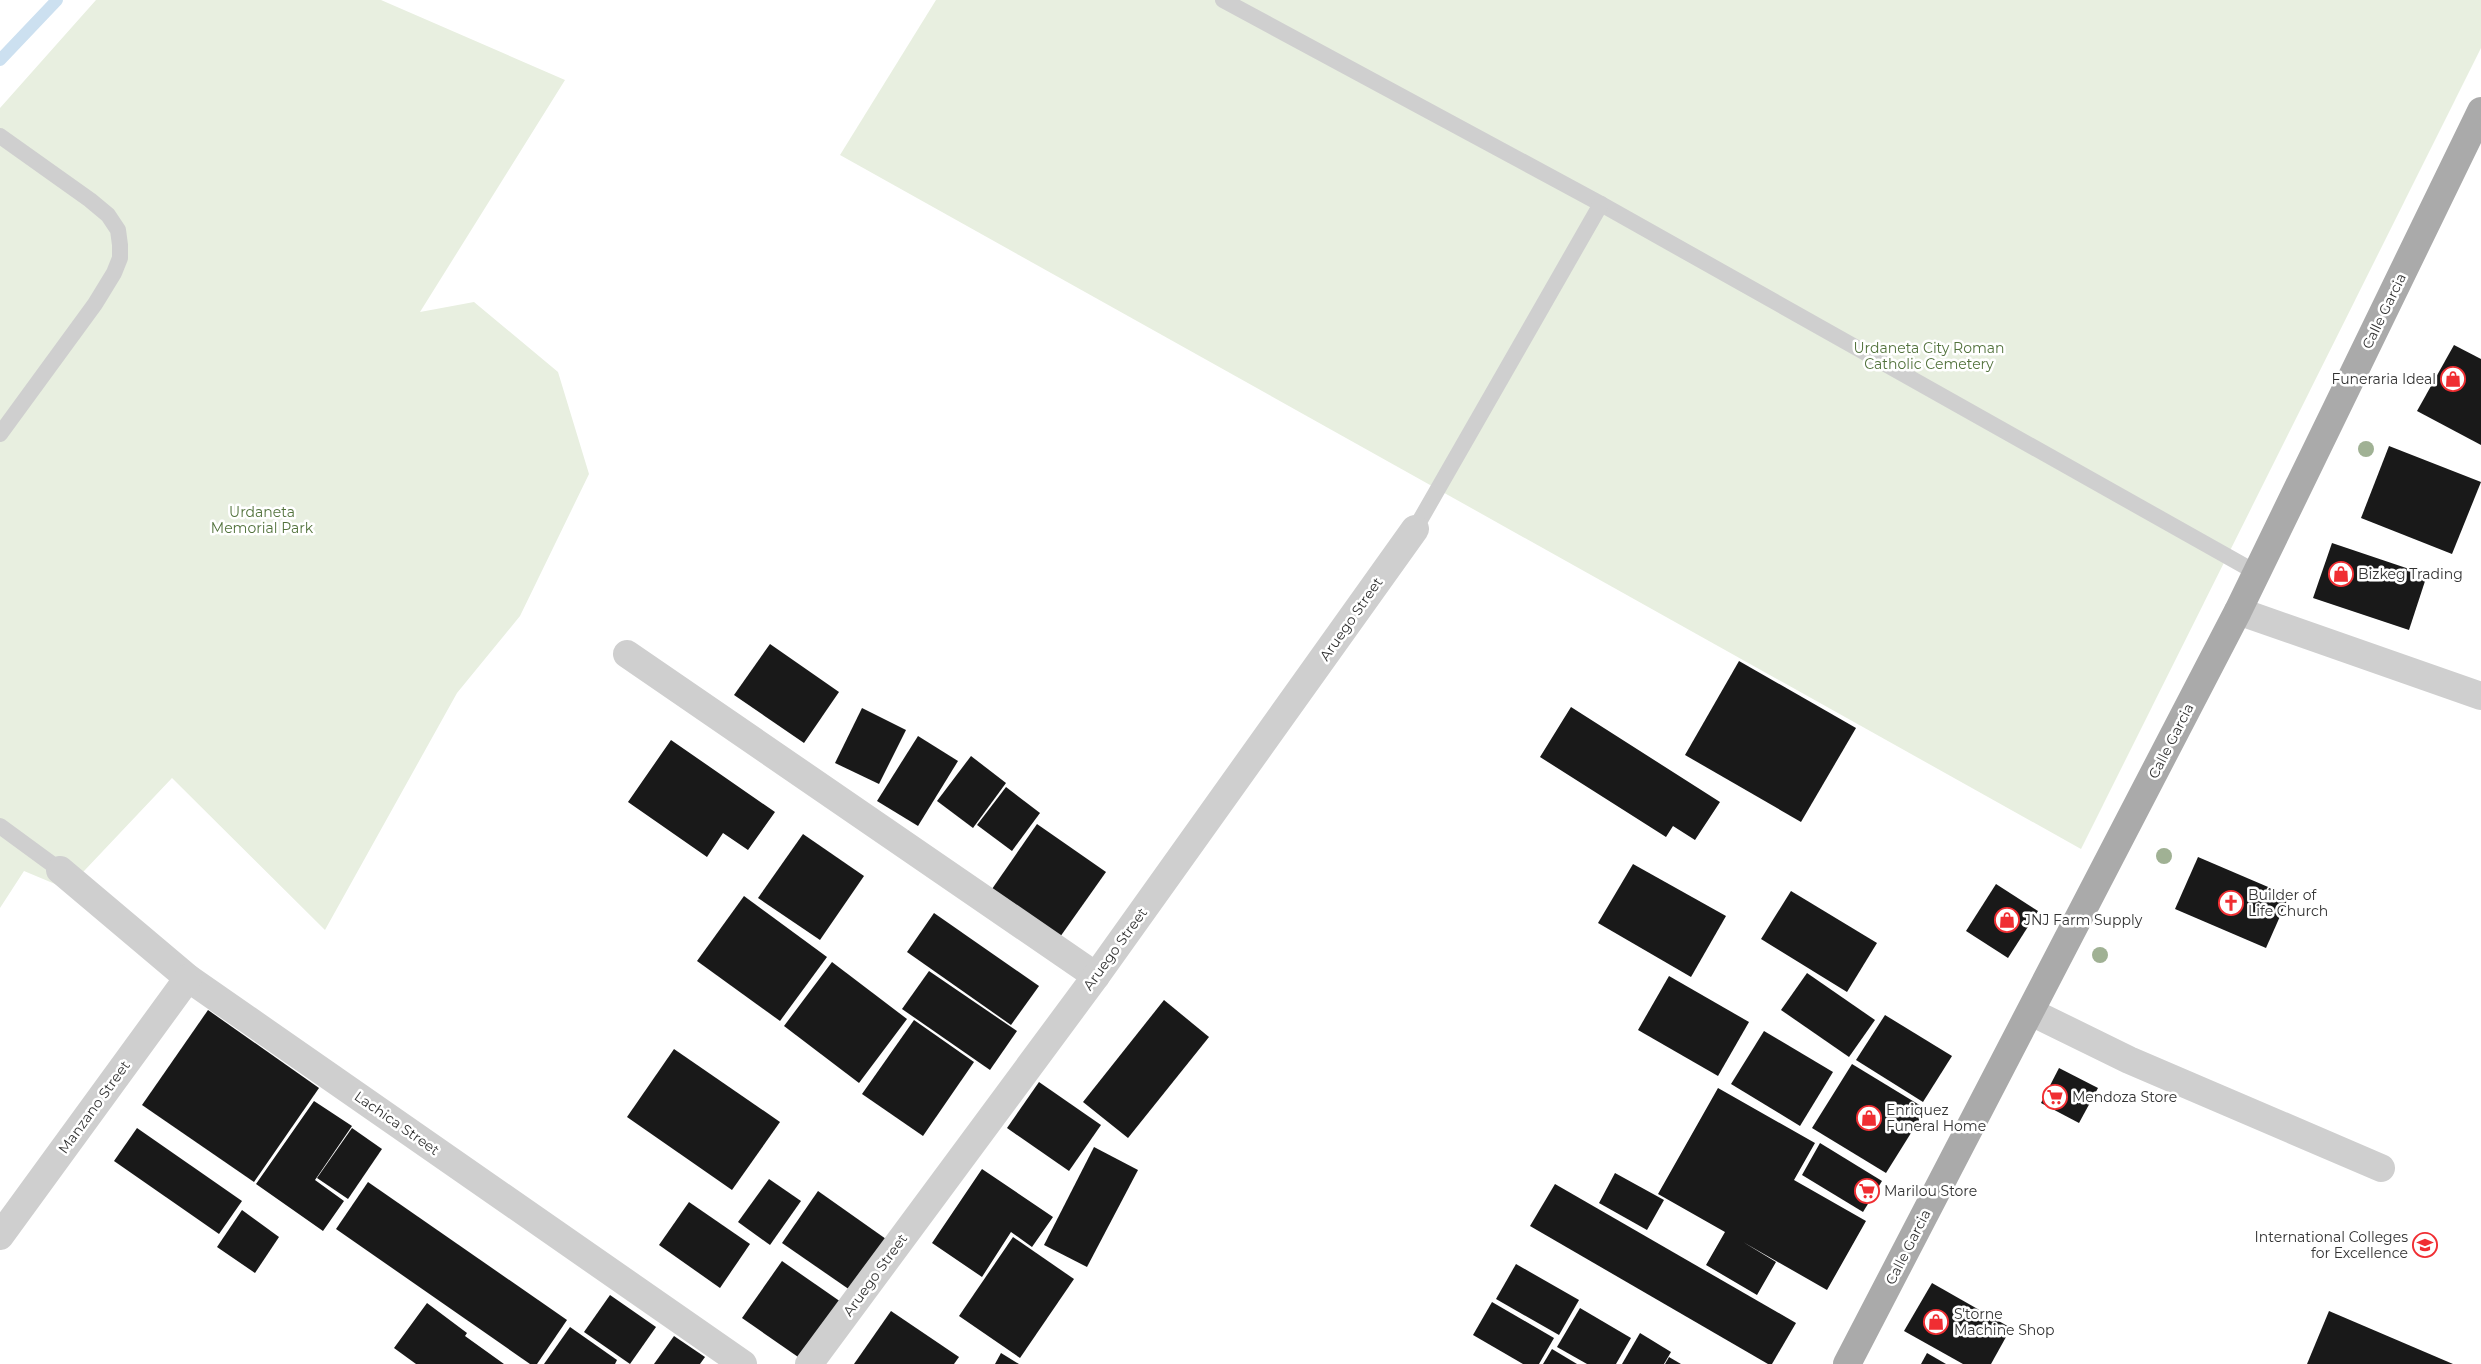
<svg xmlns="http://www.w3.org/2000/svg" width="2481" height="1364" font-family="Montserrat,sans-serif">
  <rect width="100%" height="100%" fill="#fff"/>
  <g fill="#e8efe0">
    <path d="M96,0H381L565,80L420,312L474,302L558,372L589,474L520,616L457,693L325,930L172,778L67,889L24,871L0,908V108Z"/>
    <path d="M936,0H2481V48L2081,849L840,155Z"/>
  </g>
  <g fill="none" stroke-linecap="round" stroke-linejoin="round">
    <path stroke="#cce0f0" stroke-width="12" d="M0,60L57,0"/>
  </g>
  <g fill="#191919">
    <path d="M2454,345L2481,359V445L2417,411Z"/>
    <path d="M2389,446L2481,482L2452,554L2361,518Z"/>
    <path d="M2332,543L2427,575L2409,630L2313,598Z"/>
    <path d="M770,644L839,692L804,743L734,695Z"/>
    <path d="M1739,661L1856,728L1801,822L1685,755Z"/>
    <path d="M1571,707L1720,802L1695,840L1673,826L1666,837L1540,757Z"/>
    <path d="M862,708L906,730L879,784L835,763Z"/>
    <path d="M918,736L958,761L918,826L877,801Z"/>
    <path d="M671,740L775,812L748,850L723,833L707,857L628,802Z"/>
    <path d="M971,756L1006,783L973,828L937,801Z"/>
    <path d="M1006,787L1040,813L1012,851L977,825Z"/>
    <path d="M1037,824L1106,872L1060,937L992,889Z"/>
    <path d="M803,834L864,876L820,940L758,898Z"/>
    <path d="M2198,857L2289,896L2266,948L2175,909Z"/>
    <path d="M1633,864L1726,916L1691,977L1598,923Z"/>
    <path d="M1996,884L2038,911L2008,958L1966,931Z"/>
    <path d="M1791,891L1877,943L1847,992L1761,939Z"/>
    <path d="M744,896L827,957L780,1021L697,961Z"/>
    <path d="M934,913L1039,986L1011,1025L907,952Z"/>
    <path d="M832,962L907,1019L859,1083L784,1026Z"/>
    <path d="M929,971L1017,1031L990,1070L902,1009Z"/>
    <path d="M1807,973L1875,1020L1849,1057L1781,1010Z"/>
    <path d="M1669,976L1749,1022L1718,1076L1638,1030Z"/>
    <path d="M1164,1000L1209,1037L1128,1138L1083,1102Z"/>
    <path d="M208,1010L319,1088L254,1182L142,1105Z"/>
    <path d="M1885,1015L1952,1056L1923,1102L1856,1060Z"/>
    <path d="M914,1020L974,1062L923,1136L862,1094Z"/>
    <path d="M1764,1031L1833,1072L1800,1126L1731,1084Z"/>
    <path d="M674,1049L780,1122L732,1190L627,1117Z"/>
    <path d="M1852,1064L1926,1109L1886,1173L1812,1128Z"/>
    <path d="M2059,1068L2098,1088L2079,1123L2041,1103Z"/>
    <path d="M1039,1082L1101,1125L1069,1171L1007,1128Z"/>
    <path d="M1718,1088L1815,1143L1794,1180L1866,1221L1827,1290L1743,1242L1776,1262L1757,1295L1706,1265L1725,1232L1658,1194Z"/>
    <path d="M314,1101L352,1126L315,1180L344,1201L323,1231L256,1184Z"/>
    <path d="M137,1128L242,1201L219,1234L114,1161Z"/>
    <path d="M352,1128L382,1149L348,1199L317,1178Z"/>
    <path d="M1820,1143L1882,1181L1863,1212L1802,1175Z"/>
    <path d="M1094,1147L1138,1170L1087,1267L1044,1245Z"/>
    <path d="M982,1169L1053,1217L1032,1247L1011,1232L982,1277L932,1243Z"/>
    <path d="M1615,1173L1664,1200L1647,1230L1599,1203Z"/>
    <path d="M769,1179L801,1201L770,1245L738,1222Z"/>
    <path d="M368,1182L567,1320L537,1364H530L336,1229Z"/>
    <path d="M1555,1184L1796,1323L1772,1364H1768L1530,1226Z"/>
    <path d="M818,1191L886,1239L850,1290L782,1243Z"/>
    <path d="M689,1202L750,1244L720,1288L659,1245Z"/>
    <path d="M242,1210L279,1237L255,1273L217,1247Z"/>
    <path d="M1013,1237L1074,1279L1020,1358L959,1316Z"/>
    <path d="M782,1261L841,1302L801,1359L742,1318Z"/>
    <path d="M1516,1264L1579,1300L1559,1335L1496,1299Z"/>
    <path d="M1932,1283L2011,1328L1991,1364H1963L1904,1331Z"/>
    <path d="M610,1295L656,1327L630,1364L584,1332Z"/>
    <path d="M1492,1302L1554,1338L1539,1364H1523L1473,1335Z"/>
    <path d="M427,1303L467,1333L465,1336L504,1364H416L394,1348Z"/>
    <path d="M1580,1308L1631,1338L1616,1364H1587L1557,1347Z"/>
    <path d="M891,1311L959,1357L954,1364H854Z"/>
    <path d="M2329,1311L2453,1364H2307Z"/>
    <path d="M570,1327L617,1360L615,1364H544Z"/>
    <path d="M1640,1333L1671,1352L1664,1364H1622Z"/>
    <path d="M674,1336L705,1357L700,1364H654Z"/>
    <path d="M1552,1349L1577,1364H1543Z"/>
    <path d="M1001,1353L1019,1364H995Z"/>
    <path d="M1927,1353L1946,1364H1921Z"/>
    <path d="M1669,1357L1681,1364H1665Z"/>
  </g>
  <g fill="none" stroke-linecap="round" stroke-linejoin="round">
    <g stroke="#cfcfcf" stroke-width="16">
      <path d="M1223,0L1601,204L2257,573"/>
      <path d="M0,136L90,200L108,215L118,230L120,245V258L114,273L95,304L0,434"/>
      <path d="M1415,529L1601,204"/>
      <path d="M0,826L60,870"/>
    </g>
    <g stroke="#cfcfcf" stroke-width="28">
      <path d="M2238,611L2481,696"/>
      <path d="M627,654L1096,976"/>
      <path d="M60,870L188,978L743,1364"/>
      <path d="M2031,1012L2129,1060L2381,1168"/>
      <path d="M0,1236L188,978"/>
      <path d="M809,1364L1096,976L1415,529"/>
    </g>
    <path stroke="#aaa" stroke-width="28" d="M1847,1364L2238,611L2481,111"/>
  </g>
  <g fill="#a0b194">
    <circle cx="2366" cy="449" r="8"/>
    <circle cx="2164" cy="856" r="8"/>
    <circle cx="2100" cy="955" r="8"/>
  </g>
  <defs>
    <symbol id="shop-ring" viewBox="-11 -11 22 22"><circle r="9.5" fill="#fff" stroke="#f02e32" stroke-width="1.5"/><path d="M-5-2.5h2.3a2.7 3.5 0 0 1 5.4 0H5L5.5 6h-11ZM-1.5-2.5h3a1.5 2.3 0 0 0-3 0Z" fill="#f02e32"/></symbol>
    <symbol id="church-ring" viewBox="-11 -11 22 22"><circle r="9.5" fill="#fff" stroke="#f02e32" stroke-width="1.5"/><path d="M-1.2-6h2.4v3.5h3.3v2.4h-3.3V6h-2.4V-.1h-3.3v-2.4h3.3Z" fill="#f02e32"/></symbol>
    <symbol id="supermarket-ring" viewBox="-11 -11 22 22"><circle r="9.5" fill="#fff" stroke="#f02e32" stroke-width="1.5"/><path d="M-6-5.5h2.5l.6 2H6L4.5 2H-2.5L-4.4-4H-6ZM-1.5 3.2a1.3 1.3 0 1 0 .1 0ZM3 3.2a1.3 1.3 0 1 0 .1 0Z" fill="#f02e32"/></symbol>
    <symbol id="university-ring" viewBox="-11 -11 22 22"><circle r="9.5" fill="#fff" stroke="#f02e32" stroke-width="1.5"/><path d="M0-5L7-2L0 1L-7-2ZM-4 1L0 2.5L4 1V4Q0 6-4 4Z" fill="#f02e32"/></symbol>
  </defs>
  <g fill-rule="evenodd">
    <use href="#shop-ring" x="2439" y="365" width="28" height="28"/>
    <use href="#shop-ring" x="2327" y="560" width="28" height="28"/>
    <use href="#church-ring" x="2217" y="889" width="28" height="28"/>
    <use href="#shop-ring" x="1993" y="906" width="28" height="28"/>
    <use href="#supermarket-ring" x="2041" y="1083" width="28" height="28"/>
    <use href="#shop-ring" x="1855" y="1104" width="28" height="28"/>
    <use href="#supermarket-ring" x="1853" y="1177" width="28" height="28"/>
    <use href="#university-ring" x="2411" y="1231" width="28" height="28"/>
    <use href="#shop-ring" x="1922" y="1308" width="28" height="28"/>
  </g>
  <g text-anchor="middle" dominant-baseline="central" stroke-width="5" stroke-linejoin="round" paint-order="stroke">
    <g font-size="14" fill="#323232" stroke="#fff">
      <text transform="translate(2384 311) rotate(-64)">Calle Garcia</text>
      <text transform="translate(1351 619) rotate(-55)">Aruego Street</text>
      <text transform="translate(2171 741) rotate(-63)">Calle Garcia</text>
      <text transform="translate(1115 949) rotate(-54)">Aruego Street</text>
      <text transform="translate(94 1107) rotate(-54)">Manzano Street</text>
      <text transform="translate(397 1123) rotate(35)">Lachica Street</text>
      <text transform="translate(1908 1247) rotate(-63)">Calle Garcia</text>
      <text transform="translate(875 1275) rotate(-54)">Aruego Street</text>
    </g>
    <g font-size="14" fill="#52723c" stroke="#fff">
      <text x="1929" y="348">Urdaneta City Roman<tspan x="1929" dy="16">Catholic Cemetery</tspan></text>
      <text x="262" y="512">Urdaneta<tspan x="262" dy="16">Memorial Park</tspan></text>
    </g>
    <g font-size="14" fill="#323232" stroke="#fff" text-anchor="start">
      <text x="2436" y="379" text-anchor="end">Funeraria Ideal</text>
      <text x="2358" y="574">Bizkeg Trading</text>
      <text x="2248" y="895">Builder of<tspan x="2248" dy="16">Life Church</tspan></text>
      <text x="2024" y="920">JNJ Farm Supply</text>
      <text x="2072" y="1097">Mendoza Store</text>
      <text x="1886" y="1110">Enriquez<tspan x="1886" dy="16">Funeral Home</tspan></text>
      <text x="1884" y="1191">Marilou Store</text>
      <text x="2408" y="1237" text-anchor="end">International Colleges<tspan x="2408" dy="16">for Excellence</tspan></text>
      <text x="1954" y="1314">S'torne<tspan x="1954" dy="16">Machine Shop</tspan></text>
    </g>
  </g>
</svg>
